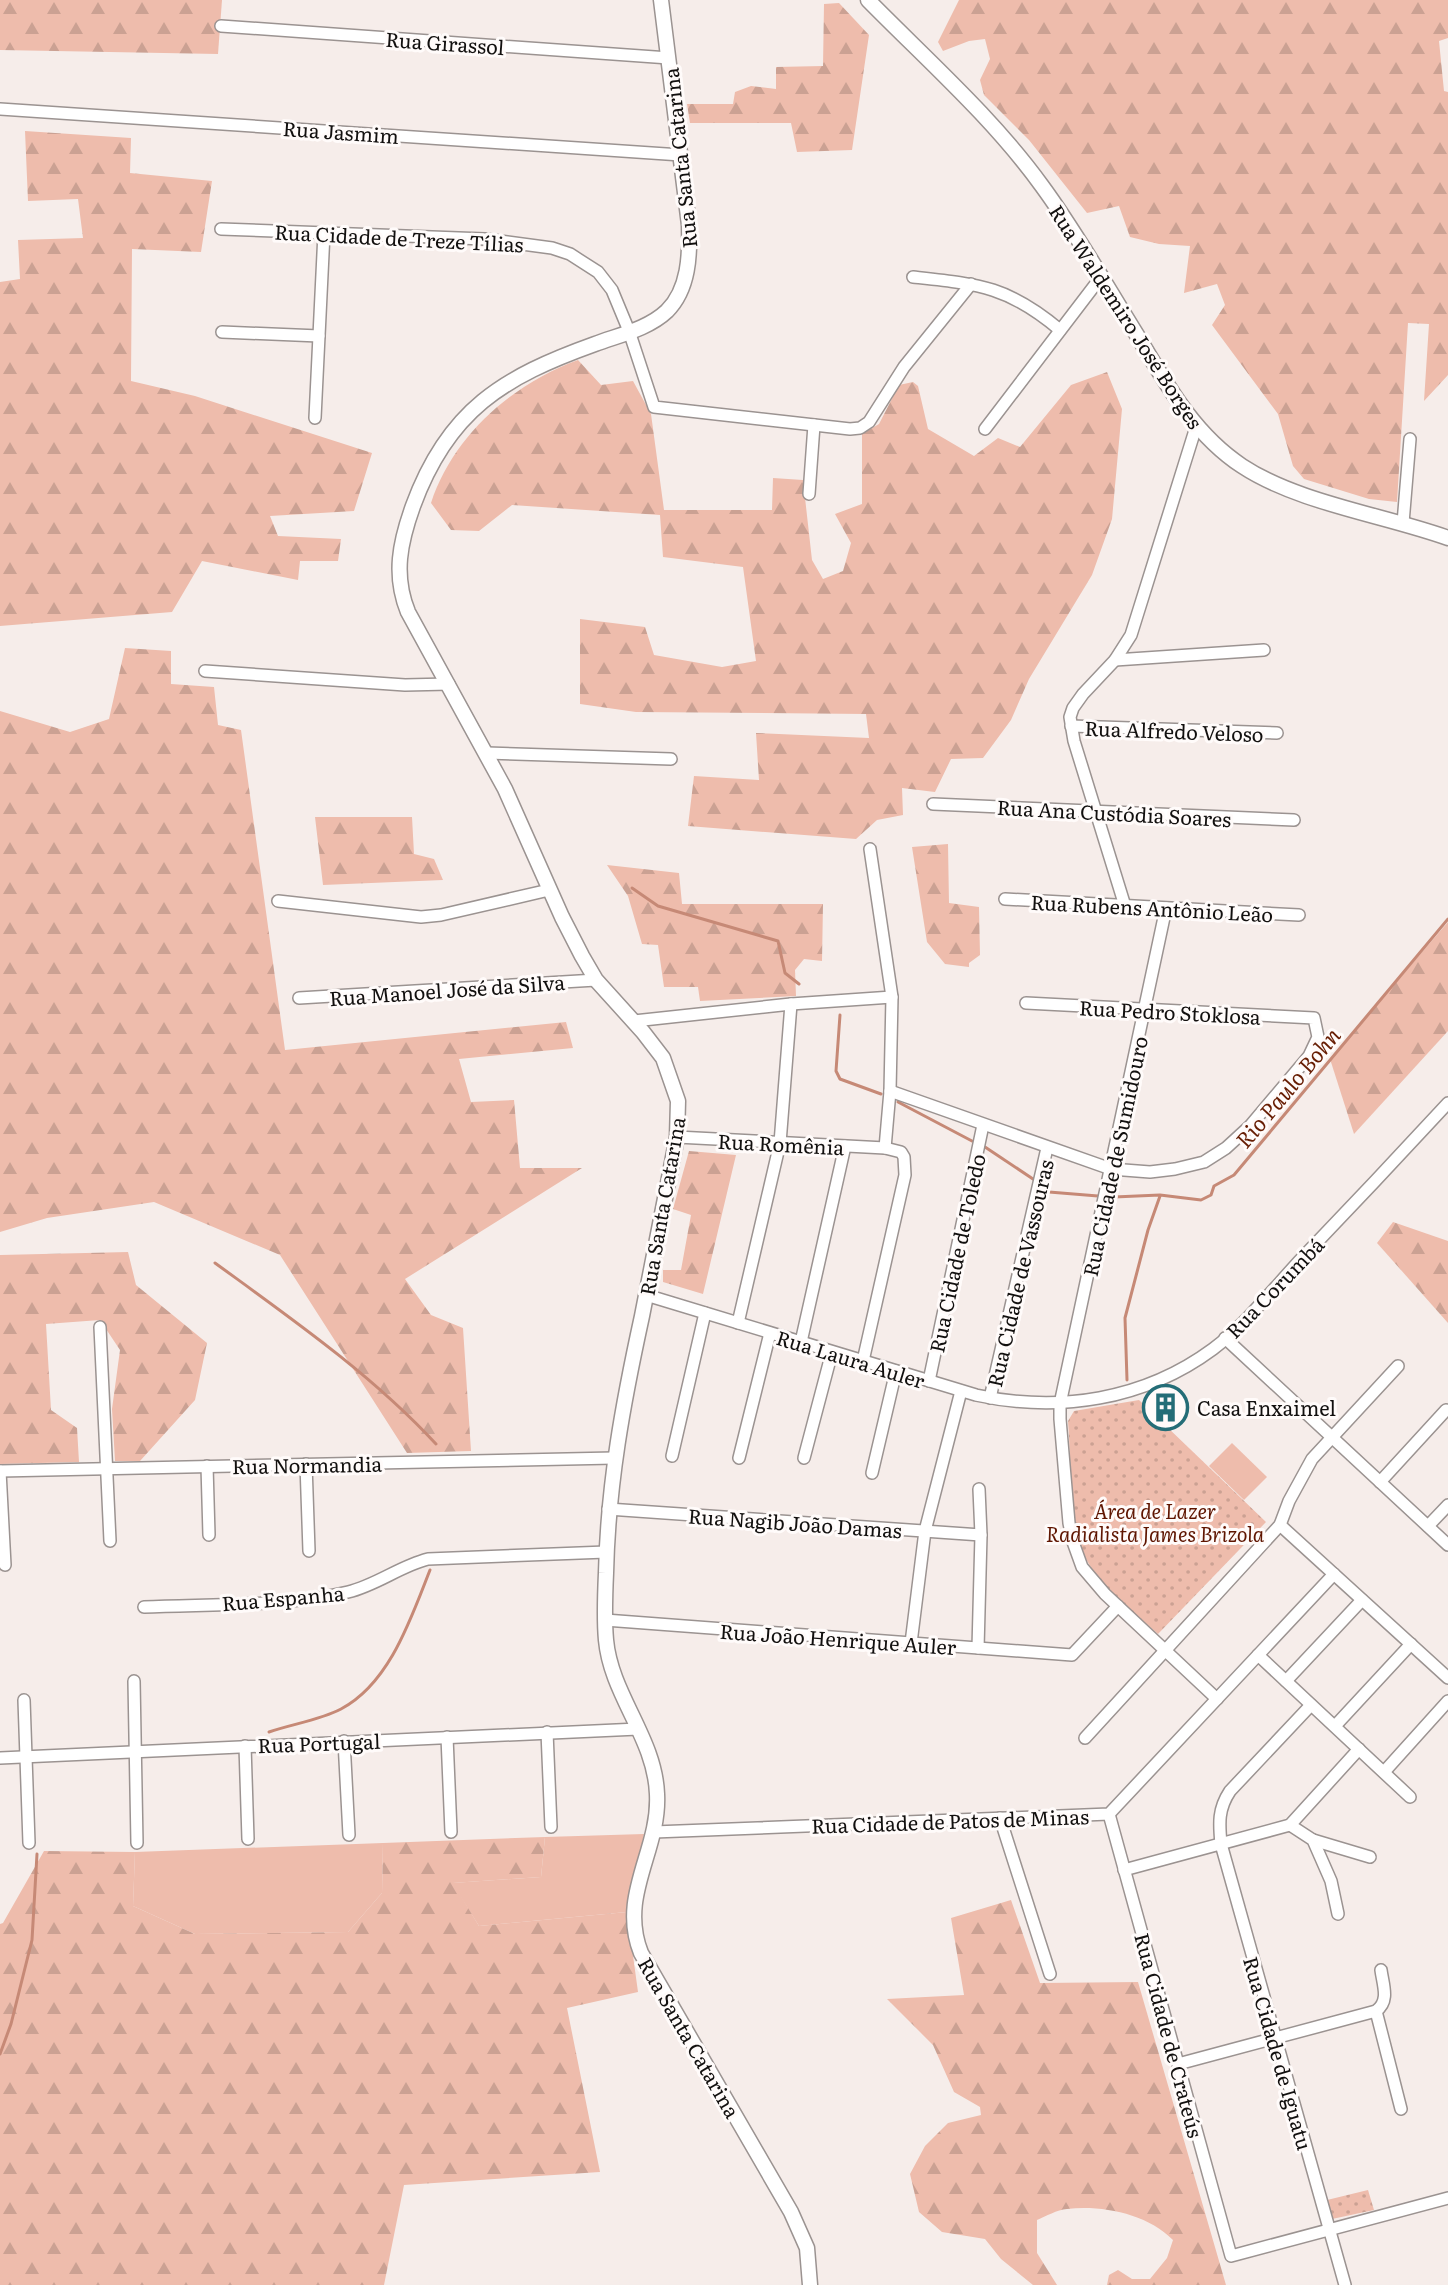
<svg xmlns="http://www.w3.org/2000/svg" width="1448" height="2285" font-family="Literata,serif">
  <defs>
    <pattern id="forest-firs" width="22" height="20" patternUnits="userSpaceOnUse" patternTransform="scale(2)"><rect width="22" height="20" fill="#eebcac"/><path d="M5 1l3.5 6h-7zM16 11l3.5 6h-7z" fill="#cba193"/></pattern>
    <pattern id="park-dots" width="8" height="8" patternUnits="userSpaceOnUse" patternTransform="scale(2)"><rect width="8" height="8" fill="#eebcac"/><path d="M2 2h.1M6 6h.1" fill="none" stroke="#cba193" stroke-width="1.8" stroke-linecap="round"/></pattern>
  </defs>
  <rect width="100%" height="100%" fill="#f6edea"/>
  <g fill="#eebcac">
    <path d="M1232,1443L1267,1477L1244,1500L1209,1466Z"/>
    <path d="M644,1834L627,1912L479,1926L452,1883L541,1877L545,1837Z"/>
    <path d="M383,1843L382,1893L348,1932L195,1934L133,1906L135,1852Z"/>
  </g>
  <g fill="url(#forest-firs)">
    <path d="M0,0H222L218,54L0,50Z"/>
    <path d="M959,0H1448V38L1439,41L1444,91L1448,92V375L1424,401L1429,324L1408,323L1397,502L1369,499L1304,479L1293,466L1278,414L1212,325L1225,305L1217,284L1184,293L1190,246L1159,244L1130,237L1119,206L1087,213L1029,140L984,95L980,80L990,59L985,39L969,41L943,51L938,42Z"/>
    <path d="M839,3L869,35L852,150L797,152L791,123H690L687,104H733L735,92L751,86L776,89V67L823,66L824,4Z"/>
    <path d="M25,131L131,138L130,173L212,181L201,252L132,249L131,381L195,396L372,453L354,511L270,516L278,536L341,539L338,561H300L298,580L202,561L172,612L0,626V282L20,279L18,240L83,238L78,199L28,201Z"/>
    <path d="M578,360L601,385L633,381L651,414L664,510H772L773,478L803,480L812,560L823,579L843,571L851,543L835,514L862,504V434L879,424L899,385L913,382L918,386L928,429L974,456L998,438L1020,447L1071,385L1107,372L1122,409L1112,519L1092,575L1029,679L1011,720L983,758L951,759L935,792L902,788L903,815L877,820L856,839L688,826L694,776L759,780L756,733L869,738L866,714L636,712L580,704V619L645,627L654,655L722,667L756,661L743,567L663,557L660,515L512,505L479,531L451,530L431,503C453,436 512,384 578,360Z"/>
    <path d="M125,648L171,651V684L214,687L218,725L241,730L285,1050L566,1022L573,1048L459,1059L471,1102L514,1100L520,1168H582L405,1279L431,1315L463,1328L471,1451L407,1453L280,1255L154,1202L47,1218L0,1232V711L70,732L109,719Z"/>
    <path d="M315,817H412L414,854L434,859L443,880L323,885Z"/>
    <path d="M948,844L949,903L979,907L980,955L969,963V967L945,964L927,942L912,847Z"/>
    <path d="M607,865L679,873L682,904H823L822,961L804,959L795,970L796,996L700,1001L698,987H664L658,945L642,944L628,896Z"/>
    <path d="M1448,922V1031L1354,1134L1330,1059Z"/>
    <path d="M689,1151L736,1155L703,1294L663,1282V1270H681L691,1215L673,1209Z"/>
    <path d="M1393,1222L1448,1241V1323L1377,1243Z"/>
    <path d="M128,1252L136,1285L207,1343L195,1400L140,1461H115L112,1409L120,1350L100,1320L46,1324L51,1410L77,1428L79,1462L0,1464V1255Z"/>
    <path d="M545,1837L541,1877L453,1883L479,1926L627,1912L638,1992L567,2008L600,2172L404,2185L384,2285H0V1924L3,1923L44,1851L135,1852L133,1906L195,1934L348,1932L382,1893L383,1843Z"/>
    <path d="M1011,1900L1040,1983L1138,1982L1226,2285H1107L1109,2275L1118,2270L1132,2279H1150L1167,2258L1173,2240C1147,2214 1103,2205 1067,2209C1057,2210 1046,2216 1037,2220V2253L1057,2285H1033L1001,2259L985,2239L942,2232L919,2212L910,2174L925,2146L948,2123L981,2115L980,2107L954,2092L933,2045L887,1999L964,1995L951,1918Z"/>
  </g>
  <g fill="url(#park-dots)">
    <path d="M1139,1400L1266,1522L1158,1634C1129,1608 1088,1578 1078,1539C1069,1504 1071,1458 1068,1421L1074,1411Z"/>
    <path d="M1368,2190L1374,2210L1332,2219L1327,2200Z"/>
  </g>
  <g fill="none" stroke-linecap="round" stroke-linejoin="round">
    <g stroke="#c68976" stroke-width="3">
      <path d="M632,888L658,906L778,941L785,973L799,984"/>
      <path d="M840,1015L836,1071L840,1079L881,1094"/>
      <path d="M898,1102L972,1141"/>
      <path d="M985,1147L1033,1179"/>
      <path d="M1049,1192L1098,1196"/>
      <path d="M1114,1197L1160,1195L1201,1200L1211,1195L1214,1186L1234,1175L1448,919"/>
      <path d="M215,1263C292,1319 371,1374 436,1444"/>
      <path d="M1127,1380L1125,1318L1148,1230L1160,1196"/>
      <path d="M269,1732C292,1724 320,1720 341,1709C390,1683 411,1618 430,1570"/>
      <path d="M0,2054L11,2024L32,1940L37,1854"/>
    </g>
    <defs>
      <g id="minor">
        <path d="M221,26L669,58"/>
        <path d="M0,109L681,155"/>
        <path d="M221,229L485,239L552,248L570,254L598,272L612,290L629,331L654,407L850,429L860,428L869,422L904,367L971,284"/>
        <path d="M913,277C978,284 1008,286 1060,330"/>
        <path d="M222,332L319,336"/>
        <path d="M315,418L324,233"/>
        <path d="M985,429L1101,277"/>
        <path d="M809,494L814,425"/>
        <path d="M1403,523L1410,439"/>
        <path d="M1115,660L1264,650"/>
        <path d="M205,671L405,685L449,684"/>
        <path d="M1071,726L1277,733"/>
        <path d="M487,753L671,759"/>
        <path d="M933,804L1294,820"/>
        <path d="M870,849L892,997L890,1091L885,1148"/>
        <path d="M1005,899L1299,915"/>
        <path d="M278,901L421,917L441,915L549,890"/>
        <path d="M1125,906L1074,741L1070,717L1073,708L1083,694L1115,660L1131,635L1196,427"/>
        <path d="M1166,908L1060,1404V1419L1069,1523L1073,1542L1082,1567L1105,1594L1217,1699"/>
        <path d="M299,998L596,980"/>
        <path d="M634,1021L791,1004L892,997"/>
        <path d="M890,1091L1111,1169L1150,1172L1175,1169L1204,1162L1226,1148L1250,1126L1309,1056L1318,1037L1314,1018L1026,1003"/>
        <path d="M677,1137L885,1148L901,1152L904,1157L905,1175L863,1361"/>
        <path d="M646,1295L976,1395C1059,1413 1144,1400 1213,1349C1246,1324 1274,1288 1302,1258C1351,1207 1400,1155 1448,1103"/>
        <path d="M738,1323L780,1143L791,1004"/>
        <path d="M100,1327L110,1541"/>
        <path d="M1225,1338L1448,1545"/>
        <path d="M801,1342L845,1146"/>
        <path d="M929,1381L983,1125"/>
        <path d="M990,1398L1047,1148"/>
        <path d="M672,1456L705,1313"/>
        <path d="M739,1458L770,1333"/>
        <path d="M804,1458L832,1352"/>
        <path d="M306,1464L309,1551"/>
        <path d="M207,1466L209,1535"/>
        <path d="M0,1471L614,1458"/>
        <path d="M0,1471L5,1565"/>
        <path d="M872,1473L896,1371"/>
        <path d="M1380,1482L1446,1410"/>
        <path d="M608,1509L981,1535"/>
        <path d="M1280,1525L1448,1678"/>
        <path d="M1428,1526L1448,1505"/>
        <path d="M144,1607C210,1604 285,1607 348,1592C377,1585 400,1566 428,1559L606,1552"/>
        <path d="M605,1620L1072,1655L1118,1606"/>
        <path d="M911,1643L925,1531L961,1391"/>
        <path d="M978,1648L981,1535L979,1489"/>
        <path d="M1258,1655L1410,1797"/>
        <path d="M134,1681L137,1843"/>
        <path d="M1286,1681L1362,1600"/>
        <path d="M24,1700L29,1843"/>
        <path d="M1311,1705L1230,1791C1218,1809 1219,1823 1221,1844L1345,2285"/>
        <path d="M1335,1726L1411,1644"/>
        <path d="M547,1732L551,1827"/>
        <path d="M447,1737L451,1832"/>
        <path d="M1085,1738L1280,1525L1289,1501L1312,1459L1398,1366"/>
        <path d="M344,1741L349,1835"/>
        <path d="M245,1746L248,1839"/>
        <path d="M0,1758L638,1729"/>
        <path d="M1384,1772L1448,1701"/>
        <path d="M1109,1814L1231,2256L1448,2198"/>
        <path d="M1000,1818L1050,1974"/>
        <path d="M1290,1825L1313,1840L1331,1881L1338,1914"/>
        <path d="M654,1832L1109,1814L1334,1574"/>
        <path d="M1313,1840L1370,1857"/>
        <path d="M1124,1870L1290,1825L1359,1749"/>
        <path d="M1376,2011L1401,2109"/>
        <path d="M1178,2064L1376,2011C1390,2001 1383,1985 1381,1970"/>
      </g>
      <g id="major">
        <path d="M661,0L689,225C690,255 689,289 667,311C648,329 619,335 595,344C503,377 448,410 413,506C400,542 393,575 408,612L505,789L562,917L582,956L596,980L643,1032L663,1058L678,1101L677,1137C665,1197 654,1256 642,1316C623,1403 608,1484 606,1573C605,1595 604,1618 606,1640C611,1695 655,1738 657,1794C660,1851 618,1895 641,1953L791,2212L807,2248L810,2285"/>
        <path d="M868,0C927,60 993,118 1042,186C1078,235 1108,289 1140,340C1168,387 1195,435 1242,466C1298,503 1384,515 1448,538"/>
      </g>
    </defs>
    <use href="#minor" stroke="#9b9391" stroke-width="14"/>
    <use href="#major" stroke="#9b9391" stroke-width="17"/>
    <use href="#minor" stroke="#fff" stroke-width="11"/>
    <use href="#major" stroke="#fff" stroke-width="14"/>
  </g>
  <defs>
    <symbol id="building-ring" viewBox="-11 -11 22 22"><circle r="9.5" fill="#fffbfa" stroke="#246d77" stroke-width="1.5"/><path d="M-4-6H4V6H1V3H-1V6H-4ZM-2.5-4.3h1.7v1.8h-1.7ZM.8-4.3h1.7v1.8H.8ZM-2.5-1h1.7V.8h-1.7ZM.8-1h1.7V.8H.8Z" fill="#246d77"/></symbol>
  </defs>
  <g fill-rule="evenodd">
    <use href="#building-ring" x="1140" y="1382" width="51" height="51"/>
  </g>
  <g text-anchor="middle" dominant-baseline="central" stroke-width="6" stroke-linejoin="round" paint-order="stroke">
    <g font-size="20" fill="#12100f" stroke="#fffbfa">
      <text transform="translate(445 42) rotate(4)">Rua Girassol</text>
      <text transform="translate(341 131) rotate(4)">Rua Jasmim</text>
      <text transform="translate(679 158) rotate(-96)">Rua Santa Catarina</text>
      <text transform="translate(399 237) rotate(3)">Rua Cidade de Treze Tílias</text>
      <text transform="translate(1127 316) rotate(57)">Rua Waldemiro José Borges</text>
      <text transform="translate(1174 730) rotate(2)">Rua Alfredo Veloso</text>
      <text transform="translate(1114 812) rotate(3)">Rua Ana Custódia Soares</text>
      <text transform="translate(1152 907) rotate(3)">Rua Rubens Antônio Leão</text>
      <text transform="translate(447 989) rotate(-4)">Rua Manoel José da Silva</text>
      <text transform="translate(1170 1011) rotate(3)">Rua Pedro Stoklosa</text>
      <text transform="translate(781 1143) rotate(3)">Rua Romênia</text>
      <text transform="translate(1114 1156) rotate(-78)">Rua Cidade de Sumidouro</text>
      <text transform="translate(661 1206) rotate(-80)">Rua Santa Catarina</text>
      <text transform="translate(956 1253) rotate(-78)">Rua Cidade de Toledo</text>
      <text transform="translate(1019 1273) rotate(-77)">Rua Cidade de Vassouras</text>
      <text transform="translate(1274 1287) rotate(-46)">Rua Corumbá</text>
      <text transform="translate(851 1358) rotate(17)">Rua Laura Auler</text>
      <text transform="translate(307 1464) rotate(-1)">Rua Normandia</text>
      <text transform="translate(795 1522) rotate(4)">Rua Nagib João Damas</text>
      <text transform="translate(283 1597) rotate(-5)">Rua Espanha</text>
      <text transform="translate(838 1638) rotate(4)">Rua João Henrique Auler</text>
      <text transform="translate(319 1742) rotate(-2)">Rua Portugal</text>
      <text transform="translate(950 1820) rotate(-2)">Rua Cidade de Patos de Minas</text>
      <text transform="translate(1170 2035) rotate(75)">Rua Cidade de Crateús</text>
      <text transform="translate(690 2037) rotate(60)">Rua Santa Catarina</text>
      <text transform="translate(1279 2053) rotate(74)">Rua Cidade de Iguatu</text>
    </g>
    <g font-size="20" fill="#12100f" stroke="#fffbfa" text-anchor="start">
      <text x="1197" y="1407">Casa Enxaimel</text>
    </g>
    <g font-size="20" font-style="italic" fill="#5f1500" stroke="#fffbfa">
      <text x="1155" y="1510">Área de Lazer<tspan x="1155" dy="23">Radialista James Brizola</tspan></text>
    </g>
    <g font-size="22" font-style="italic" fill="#671d03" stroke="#fffbfa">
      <text transform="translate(1287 1087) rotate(-50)">Rio Paulo Bohn</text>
    </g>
  </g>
</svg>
